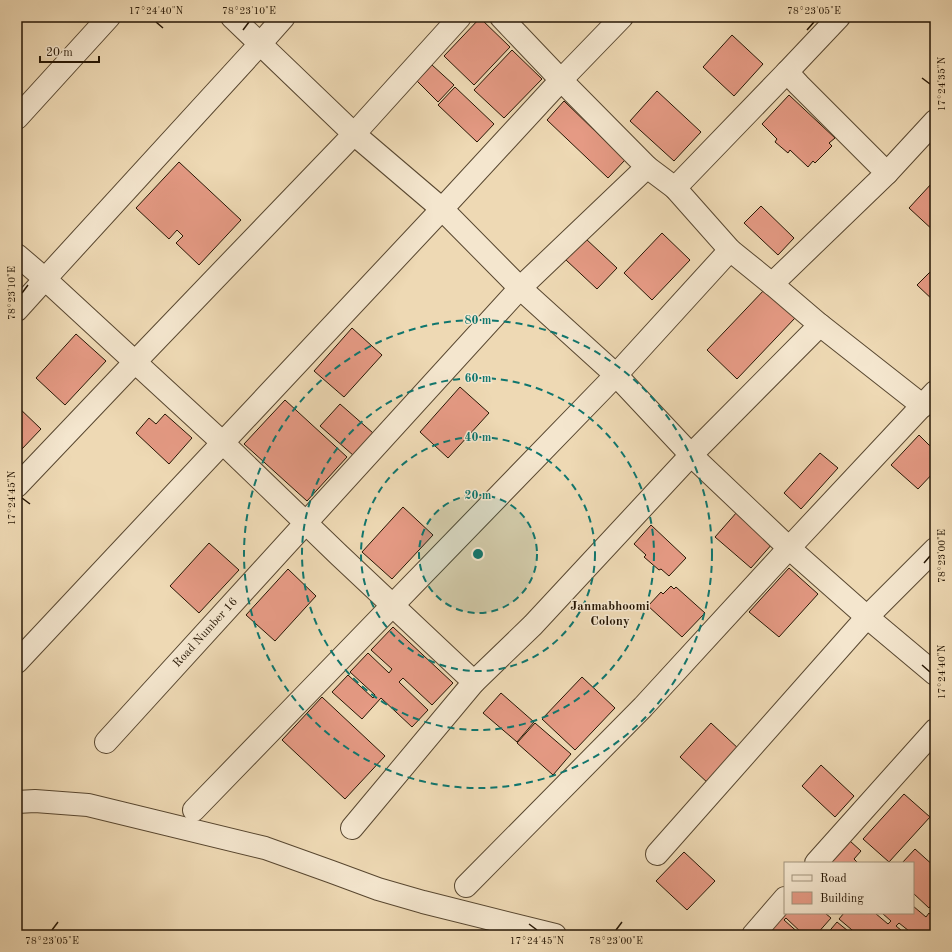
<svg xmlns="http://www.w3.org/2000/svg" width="952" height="952" font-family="'Old Standard TT',serif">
  <rect width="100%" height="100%" fill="#eed9b4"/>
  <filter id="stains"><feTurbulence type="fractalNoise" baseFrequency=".005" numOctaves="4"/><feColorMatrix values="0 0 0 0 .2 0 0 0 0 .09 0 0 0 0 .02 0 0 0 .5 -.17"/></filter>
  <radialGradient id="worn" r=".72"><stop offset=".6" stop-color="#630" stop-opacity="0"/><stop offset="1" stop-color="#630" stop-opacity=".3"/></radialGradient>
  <g fill="#e59a84" stroke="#261604">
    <path d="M480,18L510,47L474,85L444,56Z"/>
    <path d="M732,35L763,64L734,96L703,67Z"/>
    <path d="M512,50L542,79L504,118L474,90Z"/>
    <path d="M432,65L454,85L438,102L417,81Z"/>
    <path d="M455,87L494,124L477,142L438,105Z"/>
    <path d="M657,91L701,132L674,161L630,121Z"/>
    <path d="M789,95L835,138L829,143L832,146L815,163L813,161L808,167L790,150L788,153L775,142L777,139L762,124Z"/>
    <path d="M564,101L625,160L608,178L547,120Z"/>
    <path d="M179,162L241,220L199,265L176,243L183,236L177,230L169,239L136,208Z"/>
    <path d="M932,183L935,185V232L909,208Z"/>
    <path d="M761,206L794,238L778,255L744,223Z"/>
    <path d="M662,233L690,260L652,300L624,273Z"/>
    <path d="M586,239L617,268L597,289L566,260Z"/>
    <path d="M17,263L25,271L17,280Z"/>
    <path d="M935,267V302L917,285Z"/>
    <path d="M765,289L795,318L737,379L707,350Z"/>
    <path d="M352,328L382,355L344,397L314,371Z"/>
    <path d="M76,334L106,361L65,405L36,378Z"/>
    <path d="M460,387L489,413L448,458L420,432Z"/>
    <path d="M285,400L347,457L307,501L244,444Z"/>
    <path d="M340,404L373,433L354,456L320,426Z"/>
    <path d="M17,406L41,429L21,450L17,446Z"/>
    <path d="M165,414L192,438L169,464L136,433L149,418L156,424Z"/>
    <path d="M919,435L935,451V471L918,489L891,465Z"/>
    <path d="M820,453L838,468L801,509L784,493Z"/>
    <path d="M403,507L433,535L392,579L362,552Z"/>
    <path d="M737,512L773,543L751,568L715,537Z"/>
    <path d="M651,525L686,558L669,576L661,569L659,570L644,557L646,555L634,544Z"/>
    <path d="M209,543L239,570L199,613L170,586Z"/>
    <path d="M789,568L818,594L779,637L749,612Z"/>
    <path d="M288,569L316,596L275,641L246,615Z"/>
    <path d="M671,586L674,589L676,587L705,613L682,637L648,606L661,592L663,594Z"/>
    <path d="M393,627L453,683L432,705L403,678L399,682L428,710L412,727L381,698L362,719L332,692L348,675L373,698L375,695L350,672L368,653L389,673L392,669L371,650Z"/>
    <path d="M582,677L615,708L575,750L542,719Z"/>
    <path d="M501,693L534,722L517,742L483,713Z"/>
    <path d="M322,697L385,756L345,799L282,740Z"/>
    <path d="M535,723L571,754L553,775L517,743Z"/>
    <path d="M711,723L740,750L709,784L680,757Z"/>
    <path d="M821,765L854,796L835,817L802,786Z"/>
    <path d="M904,794L930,817L889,862L863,839Z"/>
    <path d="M850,841L861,851L854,859L858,863H829Z"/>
    <path d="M915,849L935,867V900L929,908L913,893V863H902Z"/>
    <path d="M684,852L715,881L687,910L656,881Z"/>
    <path d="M913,906L926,917L929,913L935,919V926L928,935H914L899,923L896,926L907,935H858L839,919L844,913H875L888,924L891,921L882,913H913Z"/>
    <path d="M785,913H825L831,918L816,935H804L786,918L784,920L801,935H763Z"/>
    <path d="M837,922L853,935H826Z"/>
  </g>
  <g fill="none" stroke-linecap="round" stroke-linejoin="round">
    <defs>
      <g id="minor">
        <path d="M232,17L354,134L442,209L520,288L616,375L691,455L789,548L867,617L935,674"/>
        <path d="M501,17L561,80L647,167"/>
        <path d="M17,118L109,17"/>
        <path d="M887,173L935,121"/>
        <path d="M675,188L787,72"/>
        <path d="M17,255L45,279L260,44L284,17"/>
        <path d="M772,284L887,173L799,85L787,72L839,17"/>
        <path d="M17,310L45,279L135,362L354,134L460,17"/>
        <path d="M17,486L135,362L223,443L339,555L474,682"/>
        <path d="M17,662L442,209L561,80L622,17"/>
        <path id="s1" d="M106,742L520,288L647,167L675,188L730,250L772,284L820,325L923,406"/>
        <path d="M17,802L35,801L88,805L265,848L332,872L378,889L423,902L555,935"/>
        <path d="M194,810L616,375L730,250"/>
        <path d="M352,828L474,682L533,625L691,455L820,325"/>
        <path d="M657,854L867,617L935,549"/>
        <path d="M816,863L935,730"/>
        <path d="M466,886L643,707L789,548L935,392"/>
        <path d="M753,935L785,898"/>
      </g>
    </defs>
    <use href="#minor" stroke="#584730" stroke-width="24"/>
    <use href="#minor" stroke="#f4e6ce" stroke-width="22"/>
  </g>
  <path fill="none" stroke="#261604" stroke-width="1.5" d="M156,22L163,28M243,30L249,22M807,30L814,22M922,78L930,84M22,293L28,285M22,498L30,504M924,563L930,556M922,665L930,672M529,924L537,930M52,930L58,922M616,930L622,922"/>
  <circle cx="478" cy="554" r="59" fill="#0f766e" fill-opacity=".12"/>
  <g fill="none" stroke="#0f766e" stroke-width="2" stroke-dasharray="7 5">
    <circle cx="478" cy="554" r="59"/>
    <circle cx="478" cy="554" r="117"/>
    <circle cx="478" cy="554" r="176"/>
    <circle cx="478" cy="554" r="234"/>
  </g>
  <g text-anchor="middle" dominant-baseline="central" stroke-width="3" stroke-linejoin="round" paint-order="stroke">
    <g font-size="12" fill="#261604" stroke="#f4e6ce">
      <text stroke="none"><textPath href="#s1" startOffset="148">Road Number 16</textPath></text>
    </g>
    <g font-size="13" font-weight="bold" fill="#261604" stroke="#f4e6ce">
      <text x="610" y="606">Janmabhoomi<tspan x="610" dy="15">Colony</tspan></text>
    </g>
  </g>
  <circle cx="478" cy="554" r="6" fill="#0f766e" stroke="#f4e6ce" stroke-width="2"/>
  <g font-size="12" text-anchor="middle" font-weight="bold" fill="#0f766e" stroke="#f4e6ce" stroke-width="3" stroke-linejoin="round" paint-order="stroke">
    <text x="478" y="324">80 m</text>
    <text x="478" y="382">60 m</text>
    <text x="478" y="441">40 m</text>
    <text x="478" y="499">20 m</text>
  </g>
  <rect width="952" height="952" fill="none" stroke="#eed9b4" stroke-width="44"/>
  <rect x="784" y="862" width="130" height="52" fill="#f4e6ce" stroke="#a2937d"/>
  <rect x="792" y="875" width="20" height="6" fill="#f4e6ce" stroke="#a2937d"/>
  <text x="820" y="882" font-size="12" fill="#261604">Road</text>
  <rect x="792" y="892" width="20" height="12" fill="#e59a84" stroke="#a2937d"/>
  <text x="820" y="902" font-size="12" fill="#261604">Building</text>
  <path d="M40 56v6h59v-6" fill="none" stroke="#261604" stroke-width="2"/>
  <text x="46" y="56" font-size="12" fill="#261604" stroke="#f4e6ce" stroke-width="3" paint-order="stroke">20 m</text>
  <rect x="22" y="22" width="908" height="908" fill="none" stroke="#261604" stroke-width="1.5"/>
  <g font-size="10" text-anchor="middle" fill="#261604">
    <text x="156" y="14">17°24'40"N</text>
    <text x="249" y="14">78°23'10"E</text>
    <text x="814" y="14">78°23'05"E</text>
    <text transform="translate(941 84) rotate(-90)" y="4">17°24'35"N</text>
    <text transform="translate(11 293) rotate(-90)" y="4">78°23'10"E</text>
    <text transform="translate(11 498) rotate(-90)" y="4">17°24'45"N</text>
    <text transform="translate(941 556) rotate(-90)" y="4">78°23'00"E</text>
    <text transform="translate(941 672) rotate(-90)" y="4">17°24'40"N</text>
    <text x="52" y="944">78°23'05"E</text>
    <text x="537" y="944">17°24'45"N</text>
    <text x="616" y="944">78°23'00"E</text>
  </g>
  <rect width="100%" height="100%" filter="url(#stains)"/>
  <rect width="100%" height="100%" fill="url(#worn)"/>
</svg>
